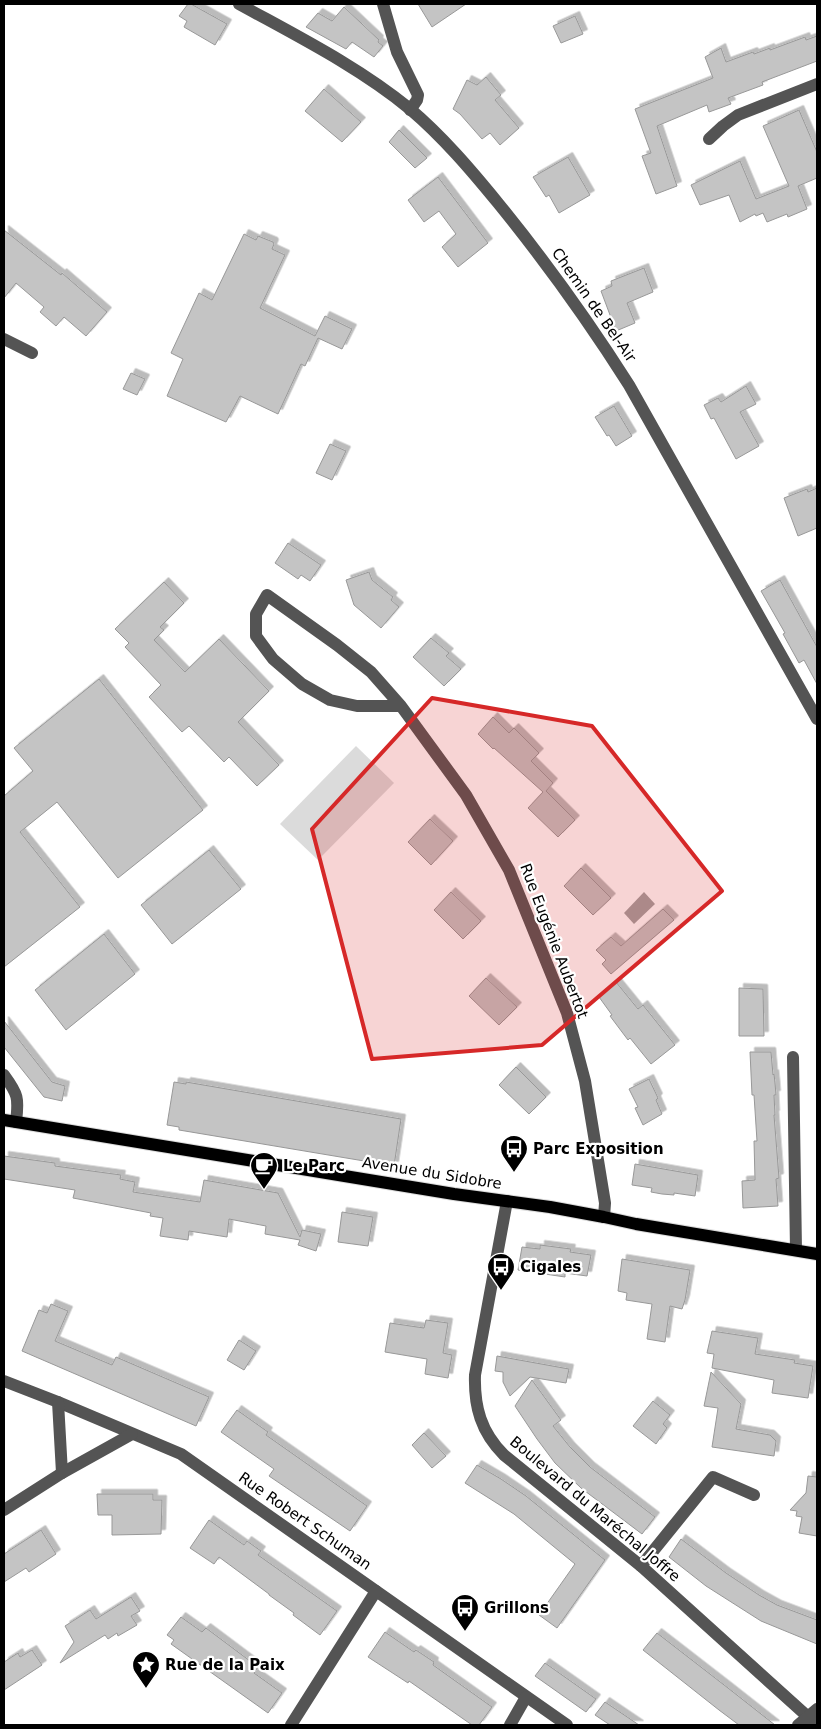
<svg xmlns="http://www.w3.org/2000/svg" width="821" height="1729" font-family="'DejaVu Sans',sans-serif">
  <defs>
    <filter id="shadow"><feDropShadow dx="4.5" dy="-4.5" stdDeviation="0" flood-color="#0004"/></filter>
  </defs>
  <rect width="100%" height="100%" fill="#fff"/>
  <path fill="#dbdbdb" d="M356,746L394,783L318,860L280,824Z"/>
  <path fill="#a2a2a2" d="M644,892L655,904L634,924L624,913Z"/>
  <g fill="#c4c4c4" stroke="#989898" filter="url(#shadow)">
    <path d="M188,4H191L227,24L215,45L184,27L187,21L179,16Z"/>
    <path d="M418,4H466L432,27Z"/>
    <path d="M344,7L379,40L378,42L383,46L374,57L352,42L346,49L306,27L318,13L332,21Z"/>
    <path d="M575,16L583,34L561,43L553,26Z"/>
    <path d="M817,36V61L762,82L763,85L728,98L731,104L709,112L707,105L657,126L677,186L656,194L642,156L651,153L635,109L713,78L705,57L721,48L726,62L753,52L754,54L770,48V50L805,37L806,40Z"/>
    <path d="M486,77L501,95L495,100L519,128L500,145L490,133L482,139L460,114L453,109L467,80L477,85Z"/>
    <path d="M324,89L361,122L342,142L305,111Z"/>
    <path d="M799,110L817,152V178L798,186L807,209L788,217L787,214L767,222L763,213L756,216L755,214L740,222L729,195L700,205L691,185L740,161L756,199L789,186L763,126Z"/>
    <path d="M399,130L427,158L415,168L389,142Z"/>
    <path d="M568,157L590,195L559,213L549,195L546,197L533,177Z"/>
    <path d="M438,177L488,243L458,267L442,247L456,234L439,211L424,222L408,200Z"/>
    <path d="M4,230L61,275L62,273L107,312L86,336L64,317L56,326L40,312L44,307L16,283L4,298Z"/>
    <path d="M244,234L256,240L258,236L273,242L274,244L272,249L285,255L260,308L315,336L325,316L352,329L342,349L318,338L305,366L301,364L278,414L240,396L226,422L167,396L183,359L171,353L199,293L212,300Z"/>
    <path d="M644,268L653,292L627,303L635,323L616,331L601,291L612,286L611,281Z"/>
    <path d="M131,373L145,379L137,395L123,389Z"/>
    <path d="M746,386L756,404L740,412L759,446L736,459L714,418L711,419L704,405L718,398L721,402Z"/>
    <path d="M614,406L632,436L616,446L609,435L607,436L595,417Z"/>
    <path d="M330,444L346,451L332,480L316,473Z"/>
    <path d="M817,488V528L798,536L784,498L807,489L808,492Z"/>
    <path d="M288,543L321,565L310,581L301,575L298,579L275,563Z"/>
    <path d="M369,572L372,580L393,597L391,600L399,607L381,628L354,605L346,580Z"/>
    <path d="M780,580L817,647V684L804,660L799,663L783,634L785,633L761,591Z"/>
    <path d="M164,582L184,603L160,627L164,630L154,640L185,672L219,639L269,691L238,722L279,765L257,786L229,757L224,762L189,726L182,732L149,697L161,685L125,647L129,643L115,629Z"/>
    <path d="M431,638L449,653L446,656L461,669L444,686L413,657Z"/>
    <path d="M99,679L203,810L118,878L57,802L20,832L80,907L4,967V796L33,771L14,748Z"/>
    <path d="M493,717L509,733L514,728L539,753L531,761L553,783L546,791L575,820L558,837L528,808L543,792L494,748L493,749L478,734Z"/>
    <path d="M430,819L453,841L431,865L408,842Z"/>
    <path d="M209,850L241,889L172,944L141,905Z"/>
    <path d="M581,868L611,898L593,915L564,886Z"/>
    <path d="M451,892L481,921L463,939L434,910Z"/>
    <path d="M663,909L674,920L611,974L602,964L606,960L596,950L611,937L621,946Z"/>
    <path d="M104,934L135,974L66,1030L35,990Z"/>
    <path d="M486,978L517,1007L499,1025L469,996Z"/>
    <path d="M616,982L638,1009L643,1005L675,1045L651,1064L630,1038L628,1040L610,1016L612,1015L599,997Z"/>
    <path d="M739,988L763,989L764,1036H739Z"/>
    <path d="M4,1021L52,1082L65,1086L62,1101L44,1097L4,1047Z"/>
    <path d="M750,1052H771L773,1075L774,1074L775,1083L776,1095H774L775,1115H774L779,1178L776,1179L778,1206L743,1208L742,1181L755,1180L754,1141H757L754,1095H752Z"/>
    <path d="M516,1067L546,1097L529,1114L499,1085Z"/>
    <path d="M649,1079L658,1098L656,1100L662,1114L643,1125L635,1108L638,1107L629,1089Z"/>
    <path d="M174,1082L186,1084V1082L401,1119L394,1166L179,1130V1127L167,1125Z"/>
    <path d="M4,1156L55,1163V1166L121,1175L120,1179L135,1182L133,1192L200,1202L204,1180L278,1193L300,1237L302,1230L321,1234L316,1251L298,1245L300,1240L265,1234L266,1226L229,1219L227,1237L189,1231L188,1240L160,1236L163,1218L150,1216L151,1213L73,1198L75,1190L4,1179Z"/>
    <path d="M635,1164L698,1175L695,1196L674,1193V1195L662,1194L651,1192L652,1188L632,1185Z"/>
    <path d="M342,1212L373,1217L368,1246L338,1242Z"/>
    <path d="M540,1245L571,1249L570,1252L591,1255L587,1276L565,1273V1277L518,1270L522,1247L540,1249Z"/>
    <path d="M622,1259L690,1270L685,1300L682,1309L670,1306L665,1342L647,1339L652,1304L626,1300L627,1293L618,1291Z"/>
    <path d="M51,1304L68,1311L55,1341L112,1365L116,1357L209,1397L196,1426L22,1351L39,1310L47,1313Z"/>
    <path d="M426,1320L448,1323L443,1353L452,1355L448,1378L425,1374L427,1359L385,1352L390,1323L424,1328Z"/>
    <path d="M712,1331L758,1338L755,1354L795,1360L794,1363L813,1366L808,1398L772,1393L774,1380L712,1368L714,1354L707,1353Z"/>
    <path d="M239,1340L256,1351L244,1370L227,1360Z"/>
    <path d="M497,1356L569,1369L566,1383L530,1377L510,1396L503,1382V1372L495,1371Z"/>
    <path d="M711,1372L741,1404L736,1429L770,1435L776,1441L774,1456L712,1447L718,1408L704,1406Z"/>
    <path d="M532,1380L561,1420L553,1426L570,1447L590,1467L655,1517L642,1534L581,1488L555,1463L537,1439L515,1406Z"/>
    <path d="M653,1401L670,1415L663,1424L667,1428L656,1444L633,1426Z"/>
    <path d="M237,1410L268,1432L266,1435L367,1506L350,1531L269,1476L274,1469L221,1432Z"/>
    <path d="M424,1433L446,1456L432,1468L412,1445Z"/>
    <path d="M477,1465L501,1479L526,1496L605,1560L557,1628L539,1615L575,1564L514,1514L465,1483Z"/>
    <path d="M808,1476L817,1477V1536L799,1533L802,1517L796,1516L797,1511L790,1510L806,1493Z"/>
    <path d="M97,1494H153V1500H162L161,1534L112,1535V1515H98Z"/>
    <path d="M209,1520L244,1545L247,1541L261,1551L258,1555L337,1611L320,1635L293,1615L294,1613L269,1595V1594L219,1557L214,1564L190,1548Z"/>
    <path d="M41,1530L56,1554L29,1572L26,1568L4,1582V1554Z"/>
    <path d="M681,1539L726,1573L759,1595L777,1605L817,1620V1644L761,1621L706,1586L669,1557Z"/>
    <path d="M131,1597L140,1611L131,1616L137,1625L118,1636L117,1633L108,1639L105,1635L60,1663L74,1642L65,1626L90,1610L96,1619Z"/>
    <path d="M181,1617L202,1632L206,1628L258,1667L254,1673L282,1693L268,1713L171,1644L174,1640L167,1635Z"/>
    <path d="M385,1632L414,1652L416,1650L434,1662L433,1665L492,1707L479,1725H472L409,1681L408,1683L368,1657Z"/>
    <path d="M657,1633L728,1688L775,1725H739L719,1710L643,1650Z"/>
    <path d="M32,1650L42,1665L4,1690V1662L18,1653L20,1657Z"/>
    <path d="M545,1663L596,1699L586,1712L535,1676Z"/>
    <path d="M605,1702L639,1725H610L595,1715Z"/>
  </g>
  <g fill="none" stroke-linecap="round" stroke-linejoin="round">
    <defs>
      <path id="major" d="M4,1120L454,1194L550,1207L604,1217L636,1224L817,1254"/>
    </defs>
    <use href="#major" stroke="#dbdbdb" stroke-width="14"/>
    <g stroke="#545454" stroke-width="12">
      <path d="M239,4C297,36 359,67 410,109C443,137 471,170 498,203C546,262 589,322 629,385L817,719"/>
      <path d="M383,4L397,52L418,95L417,100L410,110"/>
      <path d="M709,139L723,126L738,115L817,84"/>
      <path d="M4,339L32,353"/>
      <path d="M401,706H357L330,700L302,684L273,659L256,636V614L267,595L337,645L371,672L401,706L466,795L509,870L567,1013L585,1081L605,1203L604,1217"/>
      <path d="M793,1057L796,1250"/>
      <path d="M4,1075C18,1094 19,1098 16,1122"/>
      <path d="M507,1201L475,1375C474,1407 481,1432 504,1455L641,1566L817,1725"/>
      <path d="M4,1381L58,1402L181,1454L567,1725"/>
      <path d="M58,1402L62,1473"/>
      <path d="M4,1510L62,1473L132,1434"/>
      <path d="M641,1566L713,1477L754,1495"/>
      <path d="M291,1725L376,1591"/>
      <path d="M510,1725L526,1697"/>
      <path d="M798,1725L817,1709"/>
    </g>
    <use href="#major" stroke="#000" stroke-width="12"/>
  </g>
  <path fill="#d62828" fill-opacity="0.2" stroke="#d62828" stroke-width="4" stroke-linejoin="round" d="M432,698L592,726L722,891L542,1045L372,1059L312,829Z"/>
  <defs>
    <symbol id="bus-pin" viewBox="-11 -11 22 30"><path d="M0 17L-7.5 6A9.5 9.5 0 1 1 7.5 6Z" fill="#000" stroke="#fff"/><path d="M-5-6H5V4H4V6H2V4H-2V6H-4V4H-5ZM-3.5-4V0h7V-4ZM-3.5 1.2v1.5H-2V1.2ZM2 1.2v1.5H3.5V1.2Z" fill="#fff"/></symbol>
    <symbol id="cafe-pin" viewBox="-11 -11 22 30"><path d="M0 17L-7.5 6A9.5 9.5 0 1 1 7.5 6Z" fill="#000" stroke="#fff"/><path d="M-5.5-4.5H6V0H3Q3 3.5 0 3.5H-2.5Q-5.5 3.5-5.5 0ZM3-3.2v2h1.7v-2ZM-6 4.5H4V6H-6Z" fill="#fff"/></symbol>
    <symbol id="sight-pin" viewBox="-11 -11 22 30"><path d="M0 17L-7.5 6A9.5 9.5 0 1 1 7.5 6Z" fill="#000" stroke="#fff"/><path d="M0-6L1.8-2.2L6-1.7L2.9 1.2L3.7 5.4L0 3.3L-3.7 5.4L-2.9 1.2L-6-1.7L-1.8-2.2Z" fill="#fff"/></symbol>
  </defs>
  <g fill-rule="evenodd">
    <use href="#bus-pin" x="498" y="1133" width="32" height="43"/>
    <use href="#cafe-pin" x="248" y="1150" width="32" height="43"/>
    <use href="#bus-pin" x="485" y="1251" width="32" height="43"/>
    <use href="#bus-pin" x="449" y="1592" width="32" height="43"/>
    <use href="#sight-pin" x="130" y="1649" width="32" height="43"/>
  </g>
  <g text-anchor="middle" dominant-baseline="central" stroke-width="4.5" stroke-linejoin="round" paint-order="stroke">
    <g font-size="15" fill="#000" stroke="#fff">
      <text transform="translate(594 305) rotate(55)">Chemin de Bel-Air</text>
      <text transform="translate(554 941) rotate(69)">Rue Eugénie Aubertot</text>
      <text transform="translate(432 1173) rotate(9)">Avenue du Sidobre</text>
      <text transform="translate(595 1509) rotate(40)">Boulevard du Maréchal Joffre</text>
      <text transform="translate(305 1521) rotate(35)">Rue Robert Schuman</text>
    </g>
    <g font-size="15" font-weight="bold" fill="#000" stroke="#fff" text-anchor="start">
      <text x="533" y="1149">Parc Exposition</text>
      <text x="283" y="1166">Le Parc</text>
      <text x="520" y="1267">Cigales</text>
      <text x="484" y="1608">Grillons</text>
      <text x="165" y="1665">Rue de la Paix</text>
    </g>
  </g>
  <rect width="821" height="1729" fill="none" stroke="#000000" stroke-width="10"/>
</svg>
